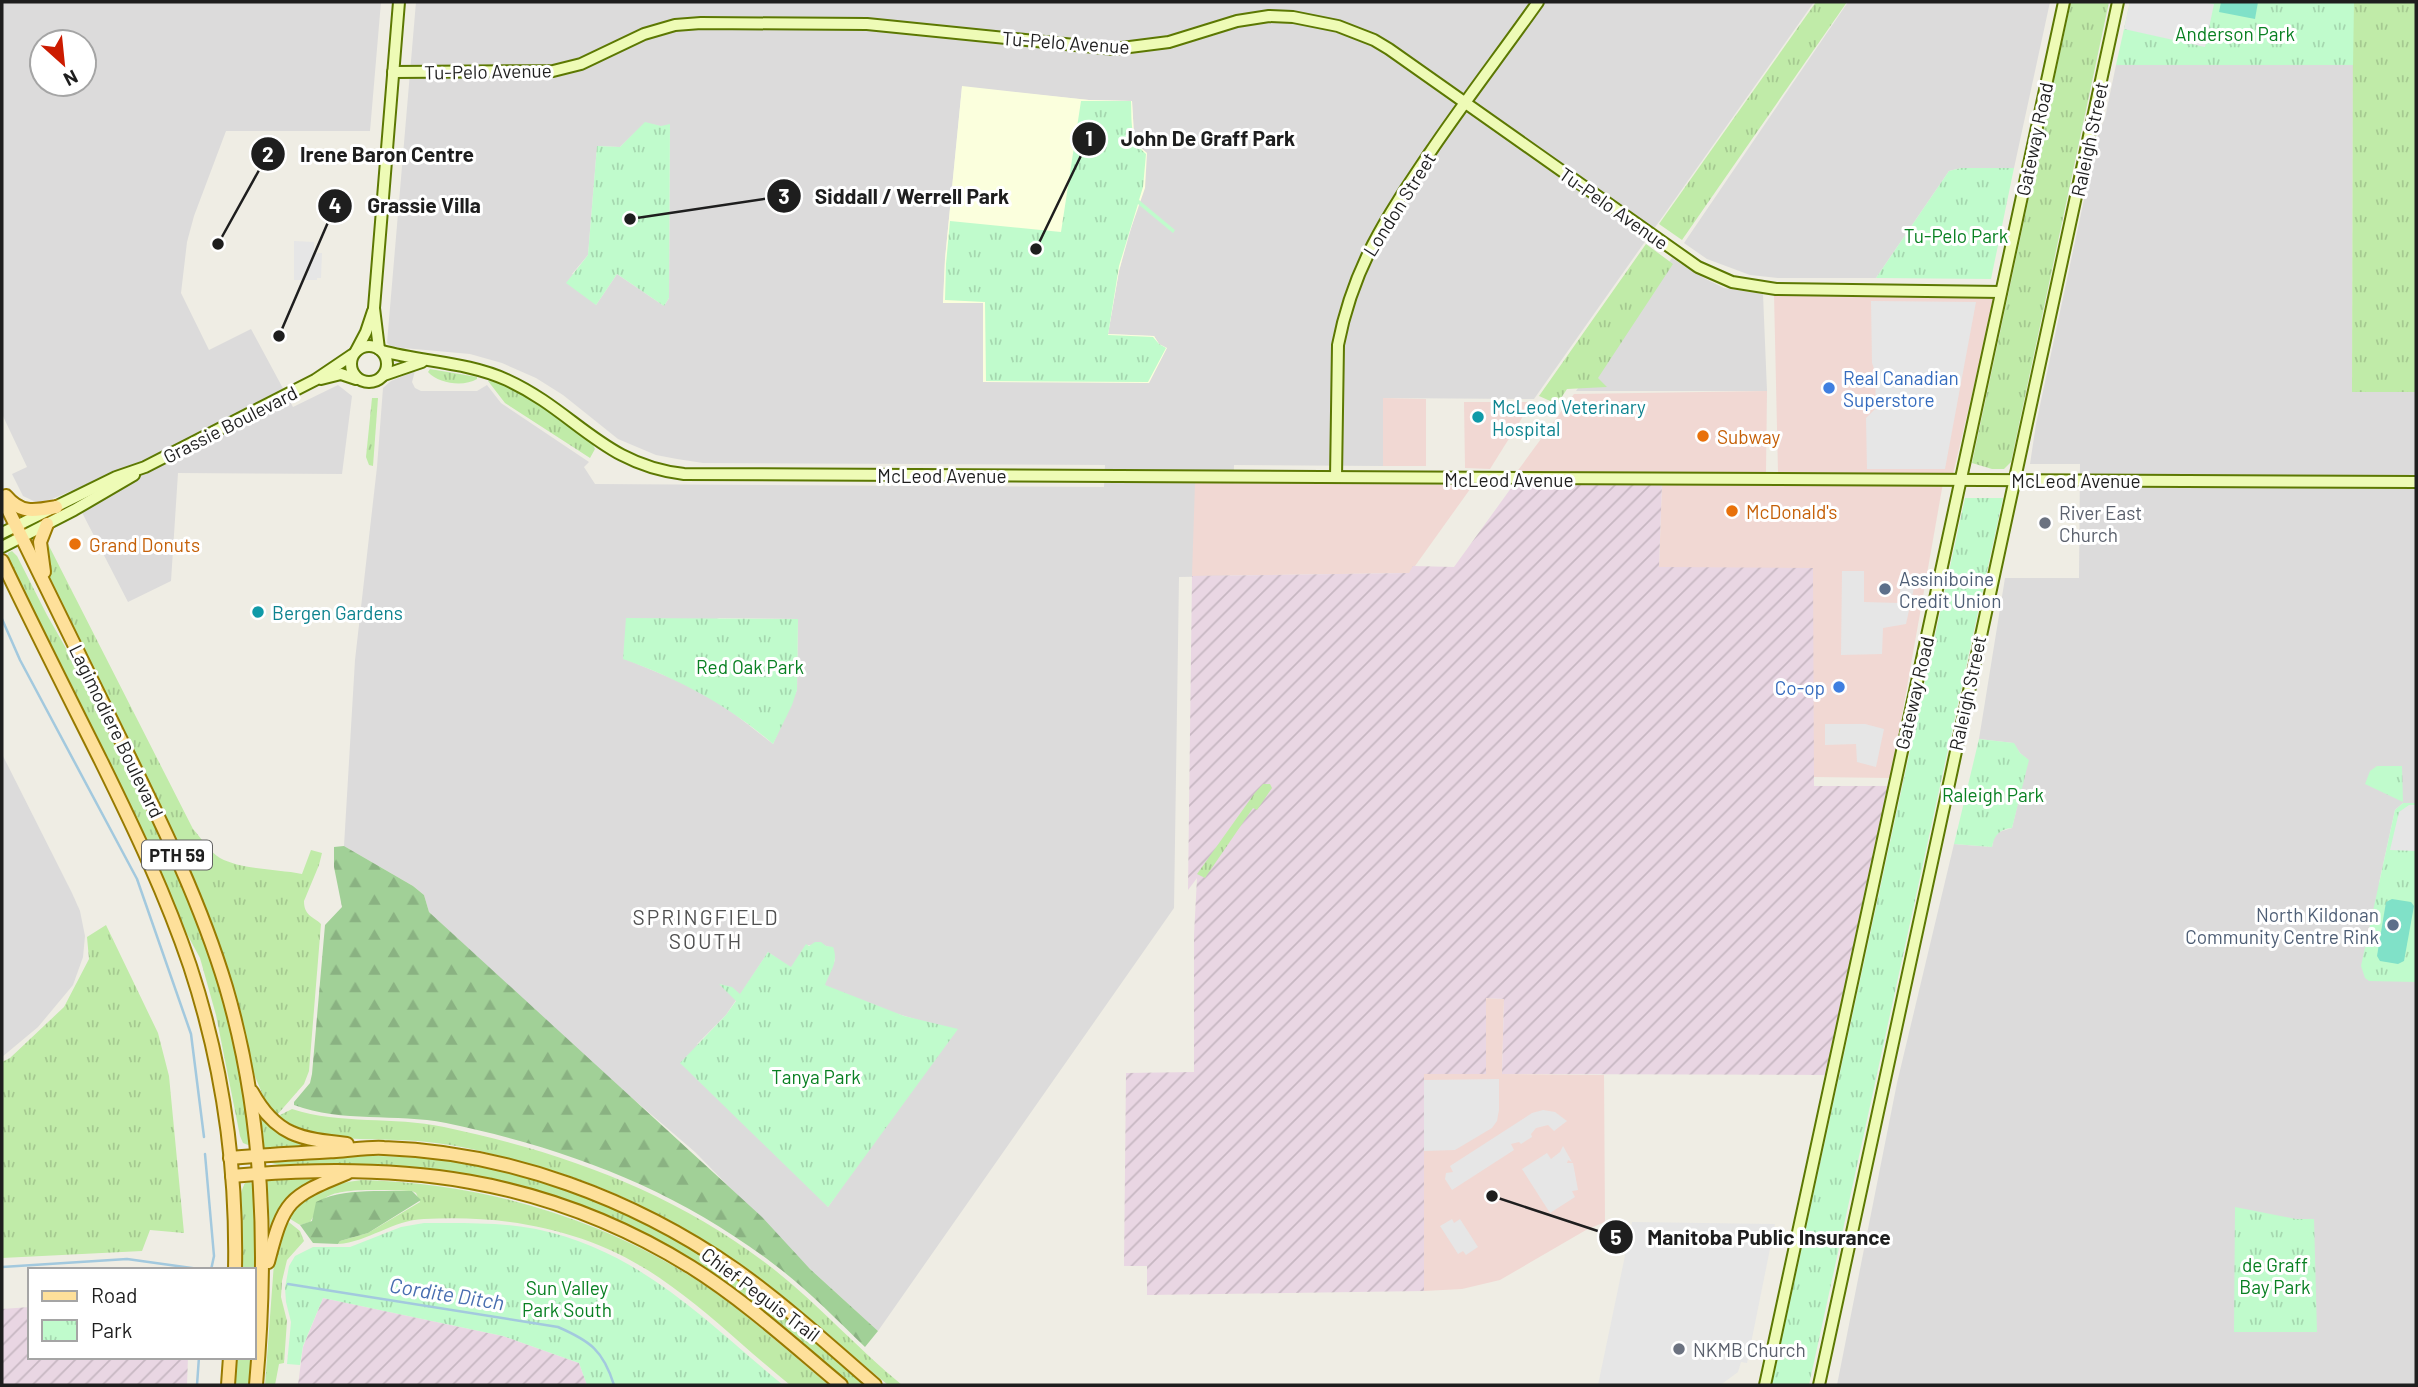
<svg xmlns="http://www.w3.org/2000/svg" width="2418" height="1387" font-family="Barlow,sans-serif">
  <defs>
    <pattern id="industrial-furrows" width="10" height="10" patternUnits="userSpaceOnUse" patternTransform="scale(1.75)"><rect width="10" height="10" fill="#e9d6e3"/><path d="M-1 1l2-2M0 10L10 0M9 11l2-2" fill="none" stroke="#c7b7c2"/></pattern>
    <pattern id="grass-tufts" width="24" height="20" patternUnits="userSpaceOnUse" patternTransform="scale(1.75)"><rect width="24" height="20" fill="#c0eba8"/><path d="M3 7l-1-3M5 7V3M7 7l1-3M15 17l-1-3M17 17v-4M19 17l1-3" fill="none" stroke="#a5c990"/></pattern>
    <pattern id="forest-firs" width="22" height="20" patternUnits="userSpaceOnUse" patternTransform="scale(1.75)"><rect width="22" height="20" fill="#a1d097"/><path d="M5 1l3.5 6h-7zM16 11l3.5 6h-7z" fill="#8ab282"/></pattern>
    <pattern id="park-tufts" width="24" height="20" patternUnits="userSpaceOnUse" patternTransform="scale(1.75)"><rect width="24" height="20" fill="#c0fbcc"/><path d="M3 7l-1-3M5 7V3M7 7l1-3M15 17l-1-3M17 17v-4M19 17l1-3" fill="none" stroke="#a5d7af"/></pattern>
  </defs>
  <rect width="100%" height="100%" fill="#efede4"/>
  <g fill="#dcdbdb" fill-rule="evenodd">
    <path d="M2,2H381L370,131H226L194,216L187,242L181,293L209,350L251,329L293,407L338,385L352,396L342,474L178,473L171,581L128,602L71,491L40,504L23,496L12,474L27,467L2,414ZM42,42H84V84H42Z"/>
    <path d="M416,2H1814L1534,399L1383,398V466L1234,465L1230,576L1179,577L1174,908L878,1331L810,1269L695,1152L596,1067L429,912L424,895L413,886L344,846L355,660L377,467L383,388L391,381L415,371L412,382L415,388L421,391H477L487,385L501,403L589,462L584,467L595,484L1104,487L1105,465L703,463L677,459L656,455L618,439L563,395L536,378L502,363L470,354L392,347L387,343ZM962,87L1089,100L1132,101L1134,135L1140,148L1138,204L1119,271L1108,334L1154,336L1159,344L1166,348L983,382V303L943,302L945,259ZM645,123L670,128L669,298L664,306L617,274L596,305L572,274L588,255L597,146L620,147ZM719,618L798,619L797,690L773,744L723,705L685,684L623,658ZM806,945H823L833,948L835,960L824,985L871,1006L925,1022L874,1141L828,1207L697,1044L726,1015L736,1000L721,984L740,995L768,952L791,968Z"/>
    <path d="M1848,2H2050L2014,168H1961L1949,171L1876,278H1778L1750,275L1707,259L1684,243Z"/>
    <path d="M2116,65H2353L2352,391L2416,392V803H2403L2395,810L2379,883L2416,982V1385H1837L1897,1083L1954,844L1992,847L1994,837L1999,832L2012,828L2028,760L2020,753L2013,743L1979,739L2005,578H2079L2080,464H2030L2036,424L2098,134L2105,118Z"/>
    <path d="M1672,258L1702,277L1724,288L1763,294L1767,391H1576Z"/>
    <path d="M2,754L72,893L80,911L85,936L83,957L73,985L38,1027L2,1057Z"/>
  </g>
  <g fill="#f1d8d3">
    <path d="M1774,294L1995,297L1953,474L1778,473Z"/>
    <path d="M1767,391L1766,473H1516L1574,394Z"/>
    <path d="M1383,398L1426,399V466H1383Z"/>
    <path d="M1464,402H1532L1490,469L1465,468Z"/>
    <path d="M1662,482L1943,483L1891,778L1814,777L1659,567Z"/>
    <path d="M1195,483L1473,485L1410,573L1192,576Z"/>
    <path d="M1486,998L1504,999L1502,1074L1604,1075L1605,1222L1586,1230L1500,1280L1462,1289L1424,1291V1073H1485Z"/>
  </g>
  <g fill="url(#industrial-furrows)">
    <path d="M1662,482L1659,567L1813,568L1814,786H1889L1827,1075L1502,1074L1504,999L1486,998V1074H1424V1291L1147,1295V1266H1124L1126,1073L1194,1072V935L1197,878L1188,890L1192,576L1409,573L1413,566L1454,567L1514,484Z"/>
    <path d="M323,1298L503,1336L579,1363L587,1385H298L303,1347Z"/>
    <path d="M30,1307V1357H188L187,1385H2V1309Z"/>
  </g>
  <path fill="#fbffdd" d="M962,86L1089,100L1132,101L1134,135L1140,147L1147,153L1145,188L1129,234L1119,271L1108,334L1154,336L1159,344L1167,348L1149,383L983,382V303H943L945,259Z"/>
  <g fill="url(#grass-tufts)">
    <path d="M1816,2H1847L1682,240L1659,224Z"/>
    <path d="M2071,2H2109L2011,462L2004,469H1992L1972,463Z"/>
    <path d="M2353,2H2416V392H2352Z"/>
    <path d="M1646,244L1673,264L1598,378L1607,387L1567,389L1557,404L1539,396Z"/>
    <path d="M430,369L477,377V379C464,387 439,384 428,372Z"/>
    <path d="M488,381C515,380 571,428 593,445L595,449L590,458L505,403Z"/>
    <path d="M372,398H378L373,466L369,465L366,457Z"/>
    <path d="M46,540L193,829C201,838 210,852 220,858C242,870 277,869 302,874L311,850L322,853L319,865L304,901C304,916 313,916 321,924L309,1071L304,1084L277,1115L264,1098L254,1074L226,966L196,883L47,572L44,558Z"/>
    <path d="M12,551L17,556L47,615L100,708L184,885L216,972L232,1032L242,1077L251,1143L248,1145L243,1143L240,1136L216,1015L200,958L181,923L7,560L8,553Z"/>
    <path d="M1263,784H1270L1272,788L1257,810L1253,808L1205,878L1197,874L1254,794Z"/>
    <path d="M106,925L158,1033L169,1076L184,1233L150,1230L142,1251L2,1258V1062L10,1058L64,1007L89,959L87,937Z"/>
    <path d="M292,1109C341,1125 393,1116 444,1127C566,1153 677,1193 776,1271C820,1306 858,1349 902,1385H888C842,1347 797,1305 749,1270C681,1222 606,1183 525,1163C493,1154 461,1145 427,1142C378,1136 320,1147 278,1116Z"/>
    <path d="M261,1115L286,1137L303,1146L264,1149Z"/>
    <path d="M355,1155C397,1157 441,1157 482,1165C561,1181 644,1214 711,1259C767,1297 817,1342 869,1385H847L661,1245L454,1174L385,1166L286,1167L268,1162Z"/>
    <path d="M331,1175L272,1227H270L267,1178Z"/>
    <path d="M362,1180C480,1183 595,1216 695,1279C743,1310 785,1349 829,1385H790C750,1353 713,1316 671,1286C599,1232 513,1214 424,1219C393,1220 368,1242 338,1244L340,1241L368,1233L420,1202L416,1193L412,1191C393,1191 338,1186 324,1199C317,1206 315,1215 310,1222L300,1225L287,1217C304,1193 333,1183 362,1180Z"/>
    <path d="M250,1182L254,1186L258,1239L254,1344V1270H241C242,1243 232,1208 245,1183Z"/>
    <path d="M285,1219L300,1231L304,1241L287,1260L282,1281L281,1297L287,1321L284,1363L279,1364L275,1385H265L275,1249Z"/>
    <path d="M236,1357H253L251,1385H236Z"/>
  </g>
  <g fill="url(#forest-firs)">
    <path d="M344,846L413,886L424,895L429,912L762,1217L810,1269L878,1331L865,1347C835,1318 805,1287 771,1262C673,1188 566,1148 446,1123C396,1113 342,1123 294,1105V1102L310,1083L312,1074L325,925L342,907L334,867V847Z"/>
    <path d="M374,1191H412L421,1200L368,1233L340,1241L338,1244L313,1243L300,1225L312,1221L316,1202C335,1192 353,1192 374,1191Z"/>
  </g>
  <g fill="url(#park-tufts)">
    <path d="M2130,2H2354L2353,65H2116Z"/>
    <path d="M1081,101H1131C1132,121 1129,140 1146,154L1143,187L1139,200L1175,230L1173,233L1138,204L1119,266L1108,335L1153,337L1159,344L1166,348L1148,382L986,381L985,302L945,300L946,264L950,221L1061,232Z"/>
    <path d="M645,122L661,126L670,124L669,298L664,306L617,274L596,305L566,283L588,255L597,146L620,147Z"/>
    <path d="M1961,168H2014L1991,279L1876,278L1949,171Z"/>
    <path d="M1965,498H2003L1809,1385H1772Z"/>
    <path d="M626,618L798,619L797,690L792,705L773,744C728,705 679,679 623,659Z"/>
    <path d="M1979,739L2014,743L2020,753L2029,760L2012,828C2000,829 1994,835 1992,847L1954,844Z"/>
    <path d="M2377,766H2402L2403,802L2365,784L2370,771Z"/>
    <path d="M2403,803H2416V982L2369,981L2365,978L2361,966L2395,810Z"/>
    <path d="M815,942H821L826,946L833,947C839,962 830,971 825,985L904,1016L958,1029L828,1207L680,1063L726,1015L736,1001L719,984L732,987L740,994L768,952L791,967L806,944L809,946Z"/>
    <path d="M2235,1207L2296,1219H2314L2317,1332H2234Z"/>
    <path d="M424,1223C461,1223 499,1222 536,1229C641,1251 704,1320 783,1385H587L579,1363L503,1336L323,1298L303,1346L300,1365L287,1364L291,1322L286,1302L285,1288L289,1266L295,1256L313,1247H350L401,1227Z"/>
  </g>
  <g fill="#80e1c8">
    <path d="M2221,2H2258L2255,19L2219,12Z"/>
    <path d="M2392,899L2411,902L2414,906L2404,961L2398,964L2380,961L2377,956L2386,902Z"/>
  </g>
  <g fill="#e6e6e6">
    <path d="M2130,2H2201L2214,4L2205,47L2124,29Z"/>
    <path d="M294,241L314,242V253H322L321,278H317V280H294Z"/>
    <path d="M1871,301L1976,302L1945,469H1867L1866,418L1875,409L1876,374L1872,363Z"/>
    <path d="M1842,571H1864V602L1899,603L1901,581L1915,583L1906,624L1883,628L1882,654L1841,655Z"/>
    <path d="M1825,724H1865L1884,729L1876,767L1857,762L1856,744L1825,745Z"/>
    <path d="M2409,805H2416V851L2390,850L2399,812Z"/>
    <path d="M1499,1079V1110L1497,1121L1492,1128L1455,1150L1424,1151V1080Z"/>
    <path d="M1543,1110L1555,1112L1567,1121L1554,1131L1548,1125L1536,1128L1531,1134L1532,1137L1521,1144L1519,1142L1511,1144L1514,1150L1452,1190L1445,1179L1446,1173L1453,1172L1450,1166L1532,1113Z"/>
    <path d="M1563,1146L1572,1162L1568,1160L1567,1163H1573L1578,1190L1572,1191L1575,1197L1550,1213L1522,1169L1547,1153L1551,1159L1560,1152Z"/>
    <path d="M1452,1219L1454,1223L1460,1219L1478,1247L1466,1255L1463,1251L1458,1254L1440,1226Z"/>
    <path d="M1632,1222L1775,1224L1747,1363L1741,1362L1738,1372L1723,1383L1719,1385H1598Z"/>
  </g>
  <g fill="none" stroke-linecap="round" stroke-linejoin="round">
    <g stroke="#a3c9de" stroke-width="2.5">
      <path d="M2,619L20,660L137,879L191,1034L204,1137"/>
      <path d="M205,1154L214,1256L211,1270"/>
      <path d="M2,1267L127,1259L206,1270"/>
      <path d="M288,1284L558,1327C590,1341 603,1350 614,1385"/>
      <path d="M197,1385L199,1357"/>
    </g>
    <defs>
      <g id="secondary">
        <path d="M393,72L553,71L581,64L644,34L675,25L701,23L867,24L1114,49L1169,42L1237,21L1269,16L1293,17L1338,26L1374,40L1389,49L1698,267L1732,282L1776,289L2001,292"/>
        <circle cx="369" cy="364" r="18"/>
        <path d="M379,349L374,308L399,2"/>
        <path d="M356,351L366,332L373,311"/>
        <path d="M382,351C423,362 468,362 507,380C575,411 603,465 684,474L2416,482"/>
        <path d="M384,375L422,362"/>
        <path d="M321,379L341,374L356,379"/>
        <path d="M1336,477L1338,345C1353,267 1386,218 1429,154C1464,102 1502,53 1538,2"/>
        <path d="M2,533L116,477L145,467L315,380L352,355"/>
        <path d="M2,547L74,510L134,475"/>
        <path d="M1765,1385L2064,2"/>
        <path d="M1819,1385L2118,2"/>
      </g>
      <g id="primary">
        <path d="M6,496C21,514 34,511 56,507"/>
        <path d="M2,497C40,575 78,652 116,730C157,814 199,897 226,987C264,1117 268,1251 256,1385"/>
        <path d="M2,561C34,628 68,695 101,761C134,828 166,895 190,966C222,1063 237,1168 235,1270"/>
        <path d="M44,572L40,542L47,524"/>
        <path d="M252,1092C276,1136 301,1139 347,1144"/>
        <path d="M230,1158C265,1155 301,1153 336,1151C352,1150 368,1147 384,1148C509,1152 634,1199 736,1270C785,1305 830,1346 875,1385"/>
        <path d="M232,1176C400,1161 544,1176 691,1267C745,1301 792,1344 841,1385"/>
        <path d="M268,1262C284,1200 288,1197 347,1173"/>
        <path d="M228,1385L230,1357"/>
      </g>
    </defs>
    <use href="#secondary" stroke="#5c7802" stroke-width="14"/>
    <use href="#primary" stroke="#987a00" stroke-width="16"/>
    <use href="#secondary" stroke="#eefbb6" stroke-width="10"/>
    <use href="#primary" stroke="#fee09a" stroke-width="12"/>
  </g>
  <g fill="#3f7fe0" stroke="#fff" stroke-width="2.5">
    <circle cx="1829" cy="388" r="7"/>
    <circle cx="1839" cy="687" r="7"/>
  </g>
  <g fill="#0f9aa8" stroke="#fff" stroke-width="2.5">
    <circle cx="1478" cy="417" r="7"/>
    <circle cx="258" cy="612" r="7"/>
  </g>
  <g fill="#e8710a" stroke="#fff" stroke-width="2.5">
    <circle cx="1703" cy="436" r="7"/>
    <circle cx="1732" cy="511" r="7"/>
    <circle cx="75" cy="544" r="7"/>
  </g>
  <g fill="#6b7280" stroke="#fff" stroke-width="2.5">
    <circle cx="2045" cy="523" r="7"/>
    <circle cx="1679" cy="1349" r="7"/>
  </g>
  <g fill="#5c6f8a" stroke="#fff" stroke-width="2.5">
    <circle cx="1885" cy="589" r="7"/>
    <circle cx="2393" cy="925" r="7"/>
  </g>
  <g text-anchor="middle" dominant-baseline="central" stroke-width="6" stroke-linejoin="round" paint-order="stroke">
    <rect fill="#fff" stroke="#626262" stroke-width="2" x="142" y="840.5" width="70" height="29" rx="5"/>
    <g font-size="18" font-weight="bold" fill="#1e1e1e">
      <text x="177" y="855">PTH 59</text>
    </g>
    <g font-size="19" fill="#098022" stroke="#fff">
      <text x="2235" y="33">Anderson Park</text>
      <text x="1956" y="235">Tu-Pelo Park</text>
      <text x="750" y="666">Red Oak Park</text>
      <text x="1993" y="794">Raleigh Park</text>
      <text x="816" y="1076">Tanya Park</text>
      <text x="2275" y="1264">de Graff<tspan x="2275" dy="22">Bay Park</tspan></text>
      <text x="567" y="1287">Sun Valley<tspan x="567" dy="22">Park South</tspan></text>
    </g>
    <g font-size="19" fill="#1e1e1e" stroke="#fff">
      <text transform="translate(1066 42) rotate(4)">Tu-Pelo Avenue</text>
      <text transform="translate(488 71) rotate(-1)">Tu-Pelo Avenue</text>
      <text transform="translate(2034 139) rotate(-78)">Gateway Road</text>
      <text transform="translate(2089 139) rotate(-78)">Raleigh Street</text>
      <text transform="translate(1399 204) rotate(-58)">London Street</text>
      <text transform="translate(1614 208) rotate(35)">Tu-Pelo Avenue</text>
      <text transform="translate(230 424) rotate(-27)">Grassie Boulevard</text>
      <text x="942" y="475">McLeod Avenue</text>
      <text x="1509" y="479">McLeod Avenue</text>
      <text x="2076" y="480">McLeod Avenue</text>
      <text transform="translate(1914 693) rotate(-77)">Gateway Road</text>
      <text transform="translate(1967 693) rotate(-78)">Raleigh Street</text>
      <text transform="translate(117 731) rotate(64)">Lagimodiere Boulevard</text>
      <text transform="translate(761 1294) rotate(37)">Chief Peguis Trail</text>
    </g>
    <g font-size="19" fill="#366cbe" stroke="#fff" text-anchor="start">
      <text x="1843" y="377">Real Canadian<tspan x="1843" dy="22">Superstore</tspan></text>
      <text x="1825" y="687" text-anchor="end">Co-op</text>
    </g>
    <g font-size="19" fill="#0d838f" stroke="#fff" text-anchor="start">
      <text x="1492" y="406">McLeod Veterinary<tspan x="1492" dy="22">Hospital</tspan></text>
      <text x="272" y="612">Bergen Gardens</text>
    </g>
    <g font-size="19" fill="#c56008" stroke="#fff" text-anchor="start">
      <text x="1717" y="436">Subway</text>
      <text x="1746" y="511">McDonald's</text>
      <text x="89" y="544">Grand Donuts</text>
    </g>
    <g font-size="19" fill="#5b616d" stroke="#fff" text-anchor="start">
      <text x="2059" y="512">River East<tspan x="2059" dy="22">Church</tspan></text>
      <text x="1693" y="1349">NKMB Church</text>
    </g>
    <g font-size="19" fill="#4e5e75" stroke="#fff" text-anchor="start">
      <text x="1899" y="578">Assiniboine<tspan x="1899" dy="22">Credit Union</tspan></text>
      <text x="2379" y="914" text-anchor="end">North Kildonan<tspan x="2379" dy="22">Community Centre Rink</tspan></text>
    </g>
    <g font-size="21" letter-spacing="2" fill="#515151" stroke="#fff">
      <text x="706" y="916">SPRINGFIELD<tspan x="706" dy="24">SOUTH</tspan></text>
    </g>
    <g font-size="21" font-style="italic" fill="#486eb0" stroke="#fff">
      <text transform="translate(447 1293) rotate(9)">Cordite Ditch</text>
    </g>
  </g>
  <path fill="none" stroke="#1e1e1e" stroke-width="2.5" d="M1036 249L1089 139M218 244L268 154M630 219L784 196M279 336L335 206M1492 1196L1616 1237"/>
  <g fill="#1e1e1e" stroke="#fff" stroke-width="2.5">
    <circle cx="1036" cy="249" r="7"/>
    <circle cx="218" cy="244" r="7"/>
    <circle cx="630" cy="219" r="7"/>
    <circle cx="279" cy="336" r="7"/>
    <circle cx="1492" cy="1196" r="7"/>
    <circle cx="1089" cy="139" r="18"/>
    <circle cx="268" cy="154" r="18"/>
    <circle cx="784" cy="196" r="18"/>
    <circle cx="335" cy="206" r="18"/>
    <circle cx="1616" cy="1237" r="18"/>
  </g>
  <g font-size="21" text-anchor="middle" font-weight="bold" fill="#fff">
    <text x="1089" y="146">1</text>
    <text x="268" y="162">2</text>
    <text x="784" y="204">3</text>
    <text x="335" y="213">4</text>
    <text x="1616" y="1245">5</text>
  </g>
  <g font-size="21" text-anchor="middle" font-weight="bold" fill="#1e1e1e" stroke="#fff" stroke-width="6" stroke-linejoin="round" paint-order="stroke">
    <text x="1208" y="146">John De Graff Park</text>
    <text x="387" y="162">Irene Baron Centre</text>
    <text x="912" y="204">Siddall / Werrell Park</text>
    <text x="424" y="213">Grassie Villa</text>
    <text x="1769" y="1245">Manitoba Public Insurance</text>
  </g>
  <rect width="2418" height="1387" fill="none" stroke="#1e1e1e" stroke-width="7"/>
  <rect x="28" y="1268" width="228" height="91" fill="#ffffff" stroke="#a5a5a5" stroke-width="2"/>
  <rect x="42" y="1291" width="35" height="10" fill="#fee09a" stroke="#a5a5a5" stroke-width="2"/>
  <text x="91" y="1303" font-size="21" fill="#1e1e1e">Road</text>
  <rect x="42" y="1320" width="35" height="21" fill="url(#park-tufts)" stroke="#a5a5a5" stroke-width="2"/>
  <text x="91" y="1338" font-size="21" fill="#1e1e1e">Park</text>
  <g transform="translate(63 63) rotate(153)"><circle r="33" fill="#ffffff" stroke="#a5a5a5" stroke-width="2"/>
  <path d="M0-5L12 26L0 18L-12 26Z" fill="#cc1b00"/>
  <text y="-10" font-size="19" font-weight="bold" text-anchor="middle" fill="#1e1e1e">N</text>
  </g>
</svg>
